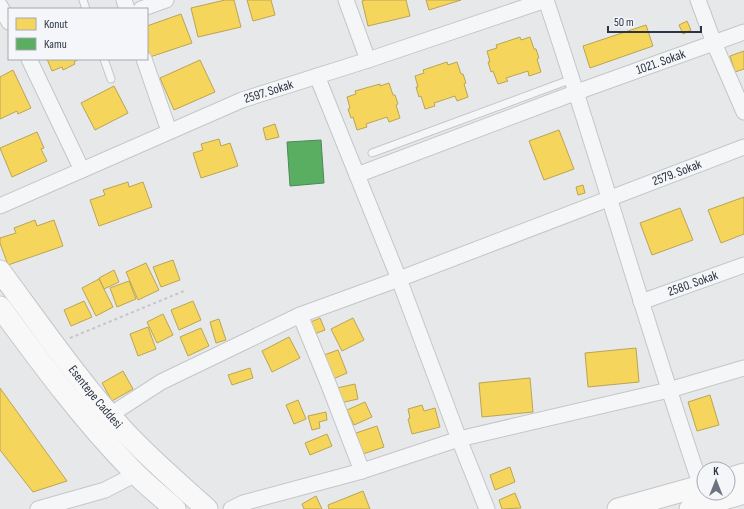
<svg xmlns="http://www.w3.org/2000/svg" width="744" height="509" font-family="'Sofia Sans Condensed',sans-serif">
  <rect width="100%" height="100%" fill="#e6e8ea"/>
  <g fill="#f6d55c" stroke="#b9a555">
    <path d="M225,0H234L241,27L198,37L191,8Z"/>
    <path d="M247,0H271L275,15L253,21Z"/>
    <path d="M365,0H406L410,16L368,26L362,1Z"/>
    <path d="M426,0H461L429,10Z"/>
    <path d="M181,14L192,43L150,57L147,49V26Z"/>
    <path d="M687,21L691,30L683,34L679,25Z"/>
    <path d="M646,25L653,46L590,68L583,46Z"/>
    <path d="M520,37L521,40L530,37L534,49H536L539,58L537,59L541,72L529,76L528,71L506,78L508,81L498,84L493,71L491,72L488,62H490L487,51L497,48L496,45Z"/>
    <path d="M744,51V69L735,72L730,56Z"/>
    <path d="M47,59H79L74,62L75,64L63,70L62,67L52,71Z"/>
    <path d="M200,60L215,92L174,110L160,78Z"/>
    <path d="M447,62L448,65L457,62L461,74H463L466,83L464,84L468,97L457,101L455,96L434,103L435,106L425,109L421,96L419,97L416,87H418L415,76L424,73L423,70Z"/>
    <path d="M13,70L31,108L18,114L17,111L0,119V77Z"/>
    <path d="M389,83L393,95H395L398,104L396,105L400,118L389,122L387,117L366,124L367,127L357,130L353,117L351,118L348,109L350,108L347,97L356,94L355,91L380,84V86Z"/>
    <path d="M114,86L128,113L95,130L81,103Z"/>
    <path d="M275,124L279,137L266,140L263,128Z"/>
    <path d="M559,130L574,169L544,180L529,141Z"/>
    <path d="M37,132L44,148L41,149L47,161L12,177L0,148Z"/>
    <path d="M219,139L221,146L230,143L238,166L201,178L193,153L203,150L201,144Z"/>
    <path d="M128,182L129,187L143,182L152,207L99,226L90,200L105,195L103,190Z"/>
    <path d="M583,185L585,193L578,195L576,187Z"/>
    <path d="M744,197V234L721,243L708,210Z"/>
    <path d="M680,208L693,240L652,255L640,223Z"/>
    <path d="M35,220L37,226L54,220L63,246L8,265L0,243V238L16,233L14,228Z"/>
    <path d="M173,260L180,280L161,287L153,267Z"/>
    <path d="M146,263L159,290L138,300L126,272Z"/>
    <path d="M114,270L119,282L104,289L99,278Z"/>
    <path d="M99,279L113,307L96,316L82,288Z"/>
    <path d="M129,281L136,299L117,307L110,288Z"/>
    <path d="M84,301L92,317L71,326L64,310Z"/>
    <path d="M193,301L201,320L179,330L171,310Z"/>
    <path d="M163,314L173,335L157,343L147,322Z"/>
    <path d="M320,318L325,330L309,336L304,325Z"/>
    <path d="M353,318L364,340L342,351L331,329Z"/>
    <path d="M219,319L226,340L216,343L210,322Z"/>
    <path d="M148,327L156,349L138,356L130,334Z"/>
    <path d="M201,328L209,346L188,356L180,337Z"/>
    <path d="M289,337L300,358L272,372L262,351Z"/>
    <path d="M636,348L639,382L588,387L585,353Z"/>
    <path d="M338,350L347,373L333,379L324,355Z"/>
    <path d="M250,368L253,378L232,385L228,375Z"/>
    <path d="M123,371L133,389L112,401L102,383Z"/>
    <path d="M530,378L533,412L482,417L479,383Z"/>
    <path d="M355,384L358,399L340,403L337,388Z"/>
    <path d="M0,388L67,481L33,492L0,450Z"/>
    <path d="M710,395L719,425L697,431L688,402Z"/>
    <path d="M298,400L306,419L294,424L286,405Z"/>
    <path d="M365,402L372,417L354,425L347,410Z"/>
    <path d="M422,405L424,411L435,408L440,427L412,434L408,419L410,418L408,409Z"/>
    <path d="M326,412L327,420L319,422L320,428L312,430L308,416Z"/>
    <path d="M377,426L384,447L363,454L356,433Z"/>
    <path d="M327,434L332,446L310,455L305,443Z"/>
    <path d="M510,467L515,482L495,490L490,475Z"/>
    <path d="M363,491L370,509H329L328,505Z"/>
    <path d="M515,493L521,508L502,509L499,500Z"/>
    <path d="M316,496L322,509H304L302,504Z"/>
  </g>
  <path fill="#5aae61" stroke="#4c8959" d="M321,140L324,183L290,186L287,142Z"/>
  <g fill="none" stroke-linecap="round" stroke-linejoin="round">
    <defs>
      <g id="service">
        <path d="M83,0L86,9"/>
        <path d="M104,59L111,79"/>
        <path d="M372,153L572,79"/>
      </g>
      <g id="minor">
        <path d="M124,0L127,9"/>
        <path d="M346,0L368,60"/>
        <path d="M546,0C600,161 646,325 701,486"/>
        <path d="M698,0L714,43L744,112"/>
        <path d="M0,6L9,22"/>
        <path d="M141,9L166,0"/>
        <path d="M29,59L82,170"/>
        <path d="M144,59L169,131"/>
        <path d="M317,76L399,279L459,439L487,509"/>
        <path id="s1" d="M357,175L577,92L744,32"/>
        <path id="s2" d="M0,206L242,100L368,60L546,0"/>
        <path id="s3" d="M641,302L744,265"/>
        <path d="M300,315L328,383L362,471"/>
        <path id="s4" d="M110,415L161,382L300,315L399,279L744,147"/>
        <path d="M38,509L105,490L136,474"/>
        <path d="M231,509L243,503L362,471L459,439L669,390L744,368"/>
      </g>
      <g id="secondary">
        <path id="s5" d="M0,271C40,325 78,380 123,430C149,458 178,483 207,509"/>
        <path d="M0,307C42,364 83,420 132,470C145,484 161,496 175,509"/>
        <path d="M728,479L744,474"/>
        <path d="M618,509L704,485"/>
        <path d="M690,509L744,493"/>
      </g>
    </defs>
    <use href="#service" stroke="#c4c6c8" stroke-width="9"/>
    <use href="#minor" stroke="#c4c6c8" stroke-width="17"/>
    <use href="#secondary" stroke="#c4c6c8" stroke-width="23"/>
    <path stroke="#c5c6ca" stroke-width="2" stroke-dasharray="3 3" stroke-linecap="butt" d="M70,338L184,291"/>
    <use href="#service" stroke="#f5f6f7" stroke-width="7"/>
    <use href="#minor" stroke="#f5f6f7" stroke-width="15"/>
    <use href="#secondary" stroke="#f8f8f8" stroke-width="21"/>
  </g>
  <g text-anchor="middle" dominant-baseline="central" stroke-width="4" stroke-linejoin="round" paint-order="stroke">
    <g font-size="13" fill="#2b3445" stroke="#f4f6f9">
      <text stroke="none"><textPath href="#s1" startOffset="324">1021. Sokak</textPath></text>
      <text stroke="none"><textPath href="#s2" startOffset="292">2597. Sokak</textPath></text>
      <text stroke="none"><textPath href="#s4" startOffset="618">2579. Sokak</textPath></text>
      <text stroke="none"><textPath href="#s3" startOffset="55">2580. Sokak</textPath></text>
      <text stroke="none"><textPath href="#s5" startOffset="158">Esentepe Caddesi</textPath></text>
    </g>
  </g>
  <rect x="8" y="8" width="140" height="52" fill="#f4f6f9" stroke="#a4a8b1"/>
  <rect x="16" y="18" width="20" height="12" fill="#f6d55c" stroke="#a4a8b1"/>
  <text x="44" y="28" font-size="12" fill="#2b3445">Konut</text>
  <rect x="16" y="38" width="20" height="12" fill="#5aae61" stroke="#a4a8b1"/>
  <text x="44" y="48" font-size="12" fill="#2b3445">Kamu</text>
  <g transform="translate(716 481)"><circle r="19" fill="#f4f6f9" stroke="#a4a8b1"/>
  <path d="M0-3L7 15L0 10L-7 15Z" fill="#6c737f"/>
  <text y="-6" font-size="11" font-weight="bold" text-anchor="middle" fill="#2b3445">K</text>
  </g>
  <path d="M608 26v6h93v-6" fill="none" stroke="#2b3445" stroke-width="2"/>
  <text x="614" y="26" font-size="12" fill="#2b3445" stroke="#f4f6f9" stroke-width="3" paint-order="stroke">50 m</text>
</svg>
